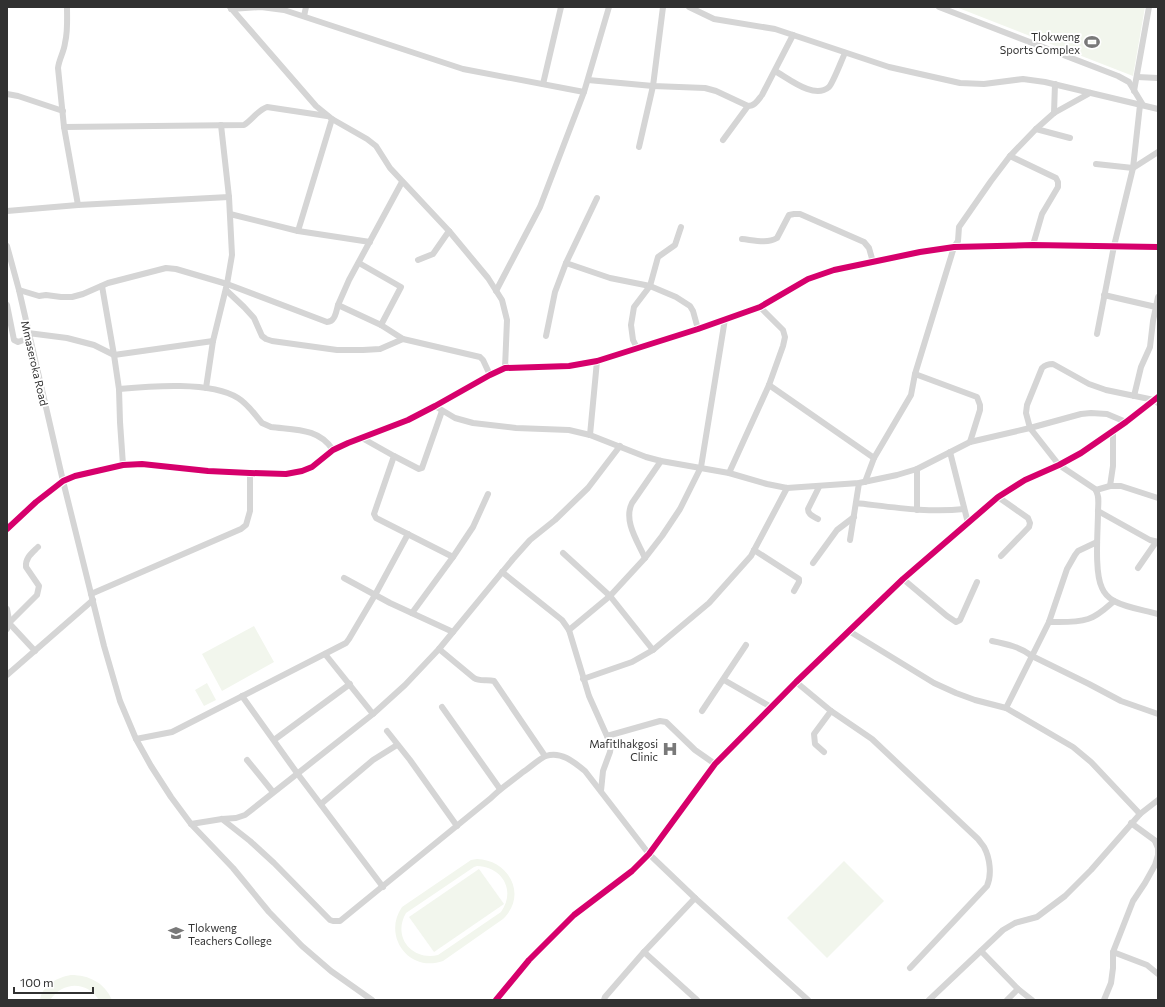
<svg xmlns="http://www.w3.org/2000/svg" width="1165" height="1007" font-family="Commissioner,sans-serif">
  <rect width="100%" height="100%" fill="#fff"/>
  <g fill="#f2f6ed" fill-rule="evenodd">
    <path d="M956,7H1145L1133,76Z"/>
    <path d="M254,626L274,662L222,691L202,654Z"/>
    <path d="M207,683L216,700L204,706L195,690Z"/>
    <path d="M477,859C509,860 528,895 503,919L443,961C409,973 382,936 402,907L471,860ZM477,866C503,867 516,891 501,912L438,955C412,961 392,937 406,913L474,867Z"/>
    <path d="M844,861L884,901L827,958L787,918Z"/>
    <path d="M479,869L504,904L434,952L409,917Z"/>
    <path d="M71,975C89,975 105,983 112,1000H99C87,981 63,981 50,1000H40C42,985 58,977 71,975Z"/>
  </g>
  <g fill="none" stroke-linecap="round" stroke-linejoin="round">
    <g stroke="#d5d5d5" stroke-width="6">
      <path d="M67,7C67,19 68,31 65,43C64,52 59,59 58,68L64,127L78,205"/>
      <path d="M230,7L316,106L332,119L367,139L376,146L390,168L449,231L488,278L502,300L507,320L505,368"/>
      <path d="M689,7L714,19L775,29L889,67L960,83L984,84L1023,79L1045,82L1158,109"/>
      <path d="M939,7L1118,76L1129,82L1143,105"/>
      <path d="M231,9L261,7L284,10L463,69L584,92"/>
      <path d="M304,16L306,7"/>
      <path d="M775,71C788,78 814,100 829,87C833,83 842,59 845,53"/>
      <path d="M1137,77L1158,78"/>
      <path d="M588,80L653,86L705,88L716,91L748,106"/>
      <path d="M543,84L561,7"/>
      <path d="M1134,91L1149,7"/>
      <path d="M7,94L18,96L63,111"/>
      <path d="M1054,113L1055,84"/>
      <path d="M64,127L244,125C252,120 258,110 267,107L327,116"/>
      <path d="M1036,129L1070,138"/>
      <path d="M723,140L748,106C755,106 758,100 762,95L793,35"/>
      <path d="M639,147L653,86L663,7"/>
      <path d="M1010,156L1056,178L1058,182V187L1042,214L1033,245"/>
      <path d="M1096,164L1133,168L1158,152"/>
      <path d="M402,182L349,280L338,305L381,325L403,339L480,357L483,360L490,375"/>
      <path d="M7,211L78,205L229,197"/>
      <path d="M230,214L298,231L370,242"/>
      <path d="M298,231L332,119"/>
      <path d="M742,239C753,240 767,244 777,238L789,215L794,214H800L864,242L869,248L873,262"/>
      <path d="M7,246L19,290L63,481L104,646L120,701L136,739L151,766L171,797L191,824L233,868L269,912L302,946L331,971L372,1000"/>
      <path d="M418,260L433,254L449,231"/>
      <path d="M359,263L401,287L381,325"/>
      <path d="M566,263L610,278L650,286L676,297L690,306L693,311L698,329"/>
      <path d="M102,286L114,355L119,389L120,422L123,465"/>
      <path d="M19,290L39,296L46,295L61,297H72L83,294L108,283L166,268L176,269L227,284L327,322C335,322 336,312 338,305"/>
      <path d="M226,290L244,307L254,318L262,336L266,339L272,341L337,350H363L380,349L403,339"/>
      <path d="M496,291L540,207L584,92L609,7"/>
      <path d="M1104,295L1156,307"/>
      <path d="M7,305L14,340L18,342L29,338"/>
      <path d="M28,333L67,338L94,345L114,355L213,341"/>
      <path d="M1097,334L1114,246L1133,168L1140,105"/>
      <path d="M546,336L555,292L566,263L597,198"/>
      <path d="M637,348L633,340L631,325L634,307L650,286L658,257L675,245L681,227"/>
      <path d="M915,374L977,397L980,405V410L970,442"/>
      <path d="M769,385L874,458"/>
      <path d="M206,388L213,341L227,284L232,255L229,197L221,125"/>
      <path d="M119,389C151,386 211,381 238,398C248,404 255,415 262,423L271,427C295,430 319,428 333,450"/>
      <path d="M1134,396L1141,367L1150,347L1153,321L1158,297"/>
      <path d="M1158,403L1154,400L1106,390L1089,384L1053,364C1048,364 1045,365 1042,368L1027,405L1026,413L1030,428L1059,465L1095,489C1100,495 1098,504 1098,512C1098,530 1094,572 1102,588C1104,593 1109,598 1114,601C1127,608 1144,610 1158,614"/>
      <path d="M435,406L455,418L473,423L516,428L569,430L590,435L646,457L661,461L729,473L767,484L787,488L859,483L897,475L917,469L970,442L1030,428L1081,414L1091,413L1107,414L1126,422"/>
      <path d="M590,435L597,361"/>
      <path d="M362,438L394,456L419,469L422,468L442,411"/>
      <path d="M950,452L968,523"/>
      <path d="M394,456L374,514L376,518L453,557"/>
      <path d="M917,469V510"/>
      <path d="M729,473L769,385L783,346L785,337L783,330L760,307"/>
      <path d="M865,482L874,458L911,395L915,374L954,247L958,241L959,227L991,181L1010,156L1036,129L1054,113L1090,93"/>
      <path d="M1110,486L1113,466V431"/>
      <path d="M1096,490L1110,486H1121L1158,498"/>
      <path d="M998,497L1028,518L1030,523L1029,527L1001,556"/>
      <path d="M856,503C892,507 928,513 964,509"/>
      <path d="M1098,511L1150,540L1158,542"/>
      <path d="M818,519C813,516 808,515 808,509L819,487"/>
      <path d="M7,529L36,502L63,481L75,476L123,465L142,464L208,471L250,473L286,474L302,471L312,467L333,450L348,443L408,420L435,406L490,375L505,368L569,366L597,361L698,329L760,307L808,279L834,270L920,252L954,247L1033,245L1158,247"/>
      <path d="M850,540L859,483"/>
      <path d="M754,550L799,579V582L794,591"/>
      <path d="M563,553L610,596L653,650"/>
      <path d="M645,558C638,542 623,521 632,503L661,461"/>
      <path d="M813,563L837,530L854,517"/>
      <path d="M1138,568L1156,542"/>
      <path d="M502,572L562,620L569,630L589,696L611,745L610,752L603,771L601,791"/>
      <path d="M344,578L390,603L453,632"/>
      <path d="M903,579L947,616L956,622L960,620L977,582"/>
      <path d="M91,594L241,529L246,525L250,511V473"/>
      <path d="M7,609L9,620L7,629"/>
      <path d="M412,613L453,557L473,527L488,494"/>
      <path d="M1049,622C1062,622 1075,623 1088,619C1098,616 1106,608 1114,601"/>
      <path d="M569,630L610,596L645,558L662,536L680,509L701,467L725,319"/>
      <path d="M849,631L934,683L956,693L975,700L1006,708L1073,747L1091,762L1140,814"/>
      <path d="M992,641C1007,644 1020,647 1032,656L1089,684L1121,701L1158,714"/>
      <path d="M439,649L474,678C480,682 487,679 494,681L545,756"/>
      <path d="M35,651L9,623L37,595L39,586L26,567C25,558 32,553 38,547"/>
      <path d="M325,654L373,714"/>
      <path d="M7,675L93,600"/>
      <path d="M583,679L632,662L653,650L709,603L751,556L787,488"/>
      <path d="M724,680L771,707"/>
      <path d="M796,682L831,711L872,739L978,839C980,842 983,845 984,847C990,858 992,875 987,886L910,968"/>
      <path d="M242,696L297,773L383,887"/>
      <path d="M442,707L500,789"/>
      <path d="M1006,708L1049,622L1067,569L1075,555L1078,551L1097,542"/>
      <path d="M702,711L746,645"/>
      <path d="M387,731L410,760L457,826"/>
      <path d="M607,736L660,721L666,722L695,750L715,764"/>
      <path d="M136,739L172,732L346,643L349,639L375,595L408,534"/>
      <path d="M274,740L350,684"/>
      <path d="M824,752L815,744L814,734L831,711"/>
      <path d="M247,760L273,792"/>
      <path d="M321,804L373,760L397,745"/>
      <path d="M222,819L250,841L274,863L330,920L333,921H340L491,798C501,788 512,781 523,772C528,769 540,758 546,756C561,751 574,762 585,771L649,854L695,898L808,1000"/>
      <path d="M1131,823L1157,842"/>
      <path d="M191,824L222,819L236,818L245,815L373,714L405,685L439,649L513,559L530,540L555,520L588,488L620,446"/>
      <path d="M981,951L1018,989L1032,1000"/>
      <path d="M644,952L697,1000"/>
      <path d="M1113,952L1147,965L1158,974"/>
      <path d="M496,1000L529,960L574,915L632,871L649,854L715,764L796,682L903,579L998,497L1025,480L1059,465L1081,453L1126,422L1158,397"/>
      <path d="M604,1000L605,997L644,952L695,898"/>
      <path d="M929,1000L1003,930L1015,923L1037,917L1065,896L1091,870L1140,814L1158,800"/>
      <path d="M1007,1000L1018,989"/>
      <path d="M1104,1000L1111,983L1113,968V952L1133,901L1145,883L1155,865L1158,855V848L1155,841"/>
    </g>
    <defs>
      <g id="cycleway">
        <path d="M7,529L36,502L63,481L75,476L123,465L142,464L208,471L250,473L286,474L302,471L312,467L333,450L348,443L408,420L435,406L490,375L505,368L569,366L597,361L698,329L760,307L808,279L834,270L920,252L954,247L1033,245L1158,247"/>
        <path d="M496,1000L529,960L574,915L632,871L649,854L715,764L796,682L903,579L998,497L1025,480L1059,465L1081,453L1126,422L1158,397"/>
      </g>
    </defs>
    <use href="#cycleway" stroke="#fff" stroke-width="8"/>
    <use href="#cycleway" stroke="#d6006c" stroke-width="6"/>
  </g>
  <defs>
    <symbol id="stadium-bare" viewBox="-9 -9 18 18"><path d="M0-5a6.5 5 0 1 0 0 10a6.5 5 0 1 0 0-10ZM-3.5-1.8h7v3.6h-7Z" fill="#797979" stroke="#fff" stroke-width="2.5" paint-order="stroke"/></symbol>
    <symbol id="hospital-bare" viewBox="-9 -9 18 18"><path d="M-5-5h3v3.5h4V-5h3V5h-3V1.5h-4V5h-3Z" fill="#797979" stroke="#fff" stroke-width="2.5" paint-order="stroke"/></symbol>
    <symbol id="university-bare" viewBox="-9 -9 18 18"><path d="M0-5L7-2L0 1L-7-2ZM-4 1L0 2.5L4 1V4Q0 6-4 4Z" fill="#797979" stroke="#fff" stroke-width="2.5" paint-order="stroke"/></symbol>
  </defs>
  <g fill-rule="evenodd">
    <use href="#stadium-bare" x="1081" y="31" width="22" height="22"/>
    <use href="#hospital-bare" x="659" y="738" width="22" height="22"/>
    <use href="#university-bare" x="165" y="922" width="22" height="22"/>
  </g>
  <g text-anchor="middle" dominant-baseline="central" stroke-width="4" stroke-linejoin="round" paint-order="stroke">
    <g font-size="11" fill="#313131" stroke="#fff" text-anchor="end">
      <text x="1080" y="36">Tlokweng<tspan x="1080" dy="13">Sports Complex</tspan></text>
      <text x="658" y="743">Mafitlhakgosi<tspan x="658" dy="13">Clinic</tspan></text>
      <text x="188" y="927" text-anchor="start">Tlokweng<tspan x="188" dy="13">Teachers College</tspan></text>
    </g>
    <g font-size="11" fill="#313131" stroke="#fff">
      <text transform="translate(35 363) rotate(77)">Mmaseroka Road</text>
    </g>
  </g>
  <rect width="1165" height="1007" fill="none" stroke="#313131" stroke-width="16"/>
  <path d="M14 987v6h79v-6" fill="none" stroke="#313131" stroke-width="2"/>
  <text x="20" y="987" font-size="12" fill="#313131" stroke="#ffffff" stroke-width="3" paint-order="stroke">100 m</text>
</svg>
